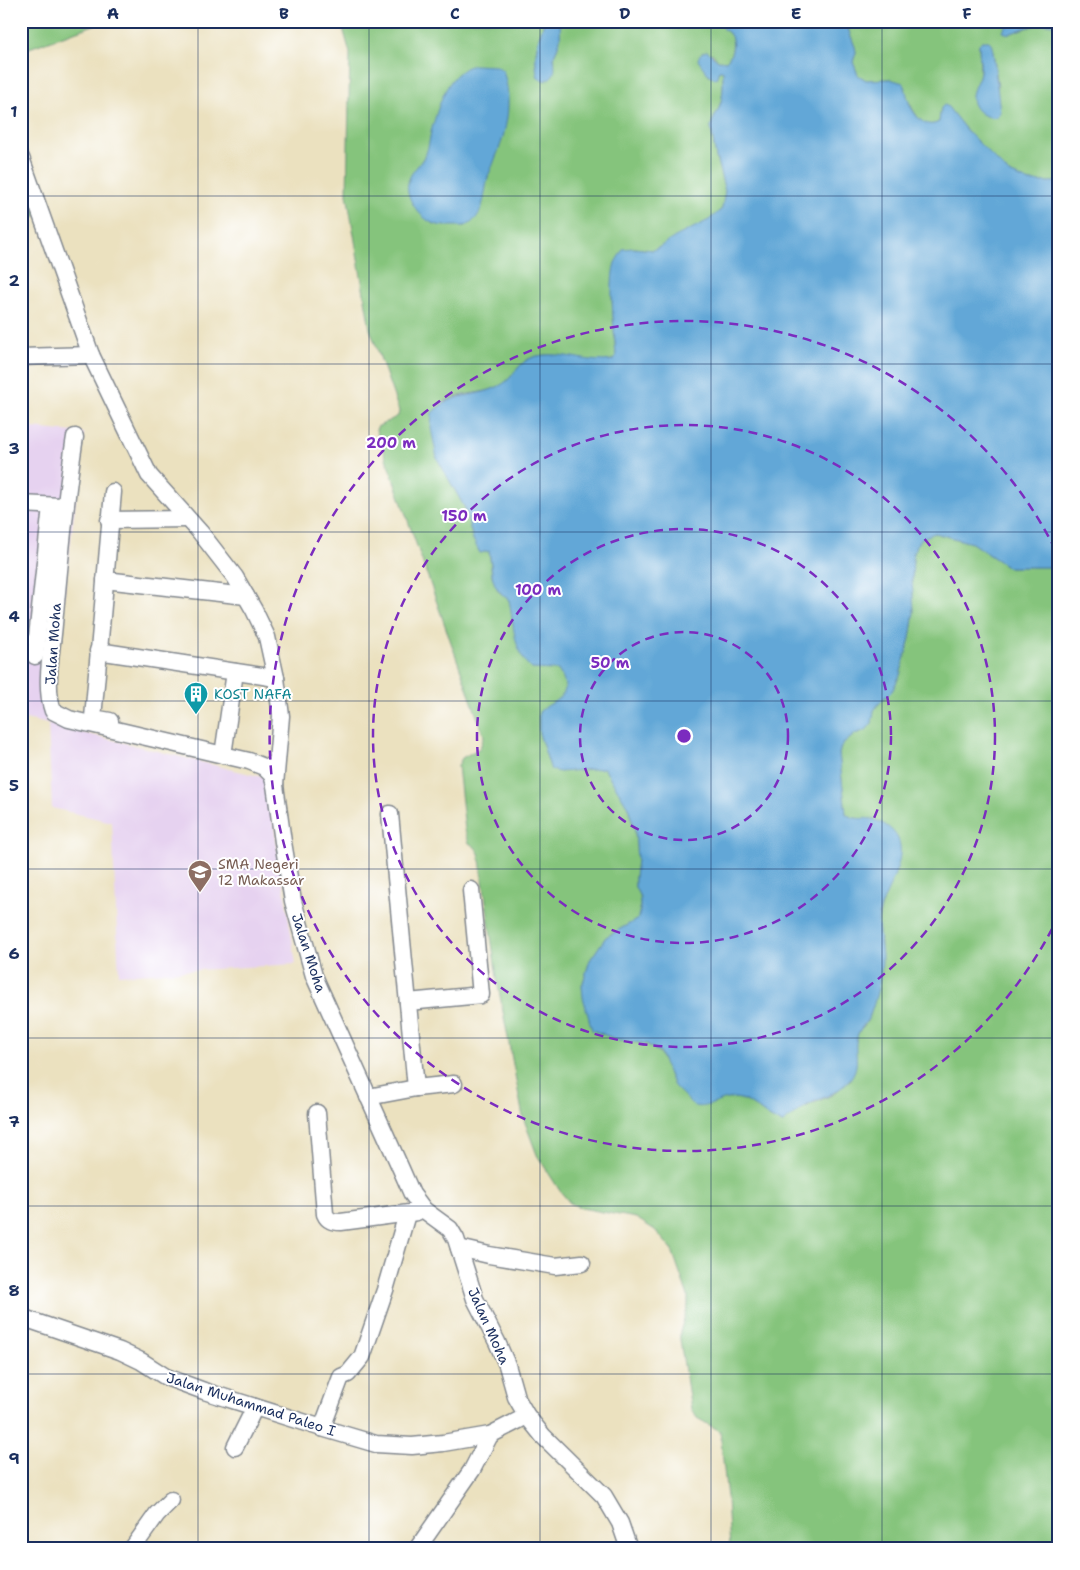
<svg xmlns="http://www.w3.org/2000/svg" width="1080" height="1570" font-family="'Shantell Sans',sans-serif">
  <rect width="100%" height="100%" fill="#fff"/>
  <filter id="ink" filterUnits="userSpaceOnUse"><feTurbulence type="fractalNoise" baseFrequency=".02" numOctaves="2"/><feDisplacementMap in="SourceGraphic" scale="10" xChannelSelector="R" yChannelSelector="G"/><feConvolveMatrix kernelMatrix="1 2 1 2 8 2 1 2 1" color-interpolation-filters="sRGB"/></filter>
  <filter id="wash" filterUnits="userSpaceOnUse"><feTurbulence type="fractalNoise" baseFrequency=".0096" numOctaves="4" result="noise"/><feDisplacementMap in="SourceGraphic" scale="20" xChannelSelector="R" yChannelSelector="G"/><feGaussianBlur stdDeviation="1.12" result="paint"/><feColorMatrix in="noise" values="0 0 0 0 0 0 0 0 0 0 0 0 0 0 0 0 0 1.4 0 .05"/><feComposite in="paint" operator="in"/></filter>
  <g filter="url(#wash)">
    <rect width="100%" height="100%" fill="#ebe1bf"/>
    <path fill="#e6d2f0" d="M21,427L84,433L48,724L266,778L296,964L119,975L112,822L52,808L48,724L21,718Z"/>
    <g fill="#85c47c" stroke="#507a6d" fill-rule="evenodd">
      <path d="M21,21H105L21,51Z"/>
      <path d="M341,21H545C537,40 533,57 538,77L555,62C553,53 558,50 559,42C561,35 559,29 561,21H720V25L732,36C733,44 733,55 726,61L718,60L712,53L700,63L710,76L716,78L719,70L722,69L723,71C723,82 724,94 720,104C718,113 712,119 711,127L716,157L725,191L722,209L709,220L658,248L653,250L633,248L616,262L612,298L616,357C605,369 562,354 545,355C516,357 518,376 500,386C487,393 472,392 459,396C453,397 447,401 441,403L437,458L465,508L473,539L480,553L489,551L492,576L498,591L509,600L513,615L532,669L558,670C576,698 557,698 539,712V733L551,770L604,768L628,807L635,830L637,860L635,877V887L640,897V912L638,919L606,937L590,960L582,986L593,1030L616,1039L647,1044L660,1054L674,1086L694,1106C710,1106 726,1094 741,1099C756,1104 766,1119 782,1123L805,1107L832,1095L850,1080L856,1038L860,1029L864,1026L870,1016L879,979L881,943L877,923L885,895L875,820L853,818L846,814L839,754L841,746L855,734L866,730L872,723L874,710L882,700L892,691L900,675L910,638L914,612L912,581L913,554L916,545L922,538L934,533L972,543L1008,567H1059V1549H730L727,1498L720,1431L697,1418L691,1409L680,1340V1332L688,1306V1296L672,1250L655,1230L636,1218L581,1208L570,1203L560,1191L537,1155L523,1117L498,985L479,853L475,847L469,843L465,830L458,766L462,758L480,748L484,736L376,430L377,427L398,416L399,411L370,329L347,194L350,53ZM445,91L504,131L485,185L466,226L433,224L418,211L417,168L428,150L431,133Z"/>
      <path d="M845,21H1018L1009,25V34C1025,28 1042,21 1059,25V182H1030L1009,173L966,130L947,106L941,108L939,122C922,131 915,113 908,100C904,93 896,85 890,79L866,80L858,75L853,62L856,52L855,47ZM979,44L993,51L998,87L973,92L980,74Z"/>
    </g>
    <path fill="#6caa6c" stroke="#446c65" d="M21,143L47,205L32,220L21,223Z"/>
    <g fill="#62a7d7" stroke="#3e6b9a">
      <path d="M545,21H561C559,29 562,38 558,46C557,50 554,53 554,57C555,69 557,75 545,81L538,77C533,57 537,40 545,21Z"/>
      <path d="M720,21H743L749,23L750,21H845L855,47L856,52L853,62L858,75L866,80L890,79L903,83C907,91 907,100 911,107C917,119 927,129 939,122L941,108L944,105L947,106L966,130L1009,173L1030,182H1059V567H1008L972,543L935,533L922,538L916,545L913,554L912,581L914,612L910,638L900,675L892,691L882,700L874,710L872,723L866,730L855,734L841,746L839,754L846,814C857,822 864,816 875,820C884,823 894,830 898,839C907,858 887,889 881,907C874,927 883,943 882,963C881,979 876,999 870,1015C867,1023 859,1028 857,1037C853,1053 862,1065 849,1080C837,1095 819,1098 804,1107C797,1112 790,1118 783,1123C766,1119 756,1104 741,1099C725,1094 710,1110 694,1106L674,1086L660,1053L647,1044L616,1039L592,1030L583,997L582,986L590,960L606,937L638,919L640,912V897L635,887V877L637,860L635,830L628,807L604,768L560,772L551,770L539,733V712C556,698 576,697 558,670L532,669C513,653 514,623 509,600C488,584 494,575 489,551L480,553L473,539L465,508L437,458L431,428L432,413C455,390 474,399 499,386C518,377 516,357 545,355C569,353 589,364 614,360L616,357C615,333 608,285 615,263C617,258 621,254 623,249L633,248L653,250L658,248L675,237L709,220L722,209L725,191L716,157L711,127C712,119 718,113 720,105C724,94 723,82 723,72L722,70H719L716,79C708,76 703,67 698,60C699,54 702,52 707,51L718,60L726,61C735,53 736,34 723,29Z"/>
      <path d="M1018,21H1059V25C1042,21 1024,28 1009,34L1003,32L1005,27Z"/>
      <path d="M982,41H989L991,43L993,51L1000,112C997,117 995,118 990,117C978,115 969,103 973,91C975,84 979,79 980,72C981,63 979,54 979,44Z"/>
      <path d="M474,65L497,66L503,71C513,99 507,132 495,159C493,166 490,170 488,177C484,192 485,212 472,222C467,227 461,226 454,226C447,226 438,226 432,223C419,216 405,198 408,183C410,172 419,166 424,157C429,149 429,141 431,132C437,112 444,81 464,69C466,67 471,66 474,65Z"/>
    </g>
  </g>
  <g filter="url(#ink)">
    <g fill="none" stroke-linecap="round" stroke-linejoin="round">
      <defs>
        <g id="minor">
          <path d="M21,158L91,355L149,475L200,532L235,577L254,610L267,637L276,678L281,716L275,785"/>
          <path d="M21,357L91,355"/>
          <path d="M75,437C65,499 60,561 54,624C52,650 44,687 53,711L69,719L249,761L264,767L272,775L275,785L283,842L293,901L314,976L401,1169L412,1194L424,1210L450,1229L456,1239L475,1299L497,1342L507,1365L516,1397L527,1416L543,1436L604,1496L620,1523L629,1549"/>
          <path d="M21,504L61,506"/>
          <path d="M109,520L188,519"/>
          <path d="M105,580L246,596"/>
          <path d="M98,651L276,678"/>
          <path d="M35,656L51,506"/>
          <path d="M110,721L93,718L113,492"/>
          <path d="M223,755L235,672"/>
          <path d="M390,814L416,1088"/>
          <path d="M408,1002L481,995L471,890"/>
          <path d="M368,1097L416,1088L454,1084"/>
          <path d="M317,1113L325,1214C328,1221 333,1222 341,1222L417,1212"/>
          <path d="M459,1248L489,1255L555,1266L582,1263"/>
          <path d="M21,1317L120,1351L141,1361L166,1377L204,1391L322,1428L376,1444L412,1446L443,1443L490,1435"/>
          <path d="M322,1428L341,1377L348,1374L362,1357L385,1290L407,1214"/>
          <path d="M235,1447L255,1407"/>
          <path d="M132,1549L157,1514L171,1500"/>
          <path d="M417,1549L472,1470L490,1435L527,1416"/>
        </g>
      </defs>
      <use href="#minor" stroke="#83888e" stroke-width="19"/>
      <use href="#minor" stroke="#fff" stroke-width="16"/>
    </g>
  </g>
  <path fill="none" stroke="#1b2f5e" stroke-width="1" stroke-opacity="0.55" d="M198,21V1549M369,21V1549M540,21V1549M711,21V1549M882,21V1549M21,196H1059M21,364H1059M21,532H1059M21,701H1059M21,869H1059M21,1038H1059M21,1206H1059M21,1374H1059"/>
  <g fill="none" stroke="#7b2cbf" stroke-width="2.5" stroke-dasharray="9 6">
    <circle cx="684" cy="736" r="104"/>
    <circle cx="684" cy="736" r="207"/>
    <circle cx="684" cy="736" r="311"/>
    <path d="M1059 915A415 415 0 1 1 1059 557"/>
  </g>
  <defs>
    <symbol id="building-pin" viewBox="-11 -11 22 30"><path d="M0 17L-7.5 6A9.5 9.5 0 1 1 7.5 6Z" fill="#0f9aa8" stroke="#fff"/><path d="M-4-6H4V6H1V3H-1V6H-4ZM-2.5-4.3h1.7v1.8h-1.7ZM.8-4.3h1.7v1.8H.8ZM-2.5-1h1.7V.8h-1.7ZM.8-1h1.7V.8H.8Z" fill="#fff"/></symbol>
    <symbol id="school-pin" viewBox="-11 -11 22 30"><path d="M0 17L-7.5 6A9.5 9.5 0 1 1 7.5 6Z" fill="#8d6e63" stroke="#fff"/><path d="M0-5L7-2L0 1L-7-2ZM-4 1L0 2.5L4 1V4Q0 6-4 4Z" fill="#fff"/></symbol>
  </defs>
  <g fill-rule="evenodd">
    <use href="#building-pin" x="182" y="680" width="28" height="38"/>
    <use href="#school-pin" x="186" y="858" width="28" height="38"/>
  </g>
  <g text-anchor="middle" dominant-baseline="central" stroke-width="4" stroke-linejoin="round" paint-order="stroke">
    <g font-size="14" fill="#1b2f5e" stroke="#fff">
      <text transform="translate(53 644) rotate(-86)">Jalan Moha</text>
      <text transform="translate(309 953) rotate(72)">Jalan Moha</text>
      <text transform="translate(489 1326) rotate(66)">Jalan Moha</text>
      <text transform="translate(251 1404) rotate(18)">Jalan Muhammad Paleo I</text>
    </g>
    <g font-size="14" fill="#0d838f" stroke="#fff" text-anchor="start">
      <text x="214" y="694">KOST NAFA</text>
    </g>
    <g font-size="14" fill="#785e54" stroke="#fff" text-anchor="start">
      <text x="218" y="864">SMA Negeri<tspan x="218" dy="16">12 Makassar</tspan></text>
    </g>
  </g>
  <circle cx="684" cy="736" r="8" fill="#7b2cbf" stroke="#fff" stroke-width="2.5"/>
  <g font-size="15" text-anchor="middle" font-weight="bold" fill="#7b2cbf" stroke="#fff" stroke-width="4" stroke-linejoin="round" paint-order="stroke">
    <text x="391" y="448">200 m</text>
    <text x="464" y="521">150 m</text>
    <text x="538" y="595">100 m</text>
    <text x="610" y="668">50 m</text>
  </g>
  <rect width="1080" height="1570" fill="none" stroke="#fff" stroke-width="55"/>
  <rect x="28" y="28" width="1024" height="1514" fill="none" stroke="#1b2f5e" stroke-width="2"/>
  <g font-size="16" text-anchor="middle" font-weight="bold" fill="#1b2f5e">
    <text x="113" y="19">A</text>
    <text x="284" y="19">B</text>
    <text x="455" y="19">C</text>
    <text x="625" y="19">D</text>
    <text x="796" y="19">E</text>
    <text x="967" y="19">F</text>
    <text x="14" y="117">1</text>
    <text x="14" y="286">2</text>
    <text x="14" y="454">3</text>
    <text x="14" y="622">4</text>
    <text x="14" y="791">5</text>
    <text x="14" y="959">6</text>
    <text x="14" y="1127">7</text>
    <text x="14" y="1296">8</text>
    <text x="14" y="1464">9</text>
  </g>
</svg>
